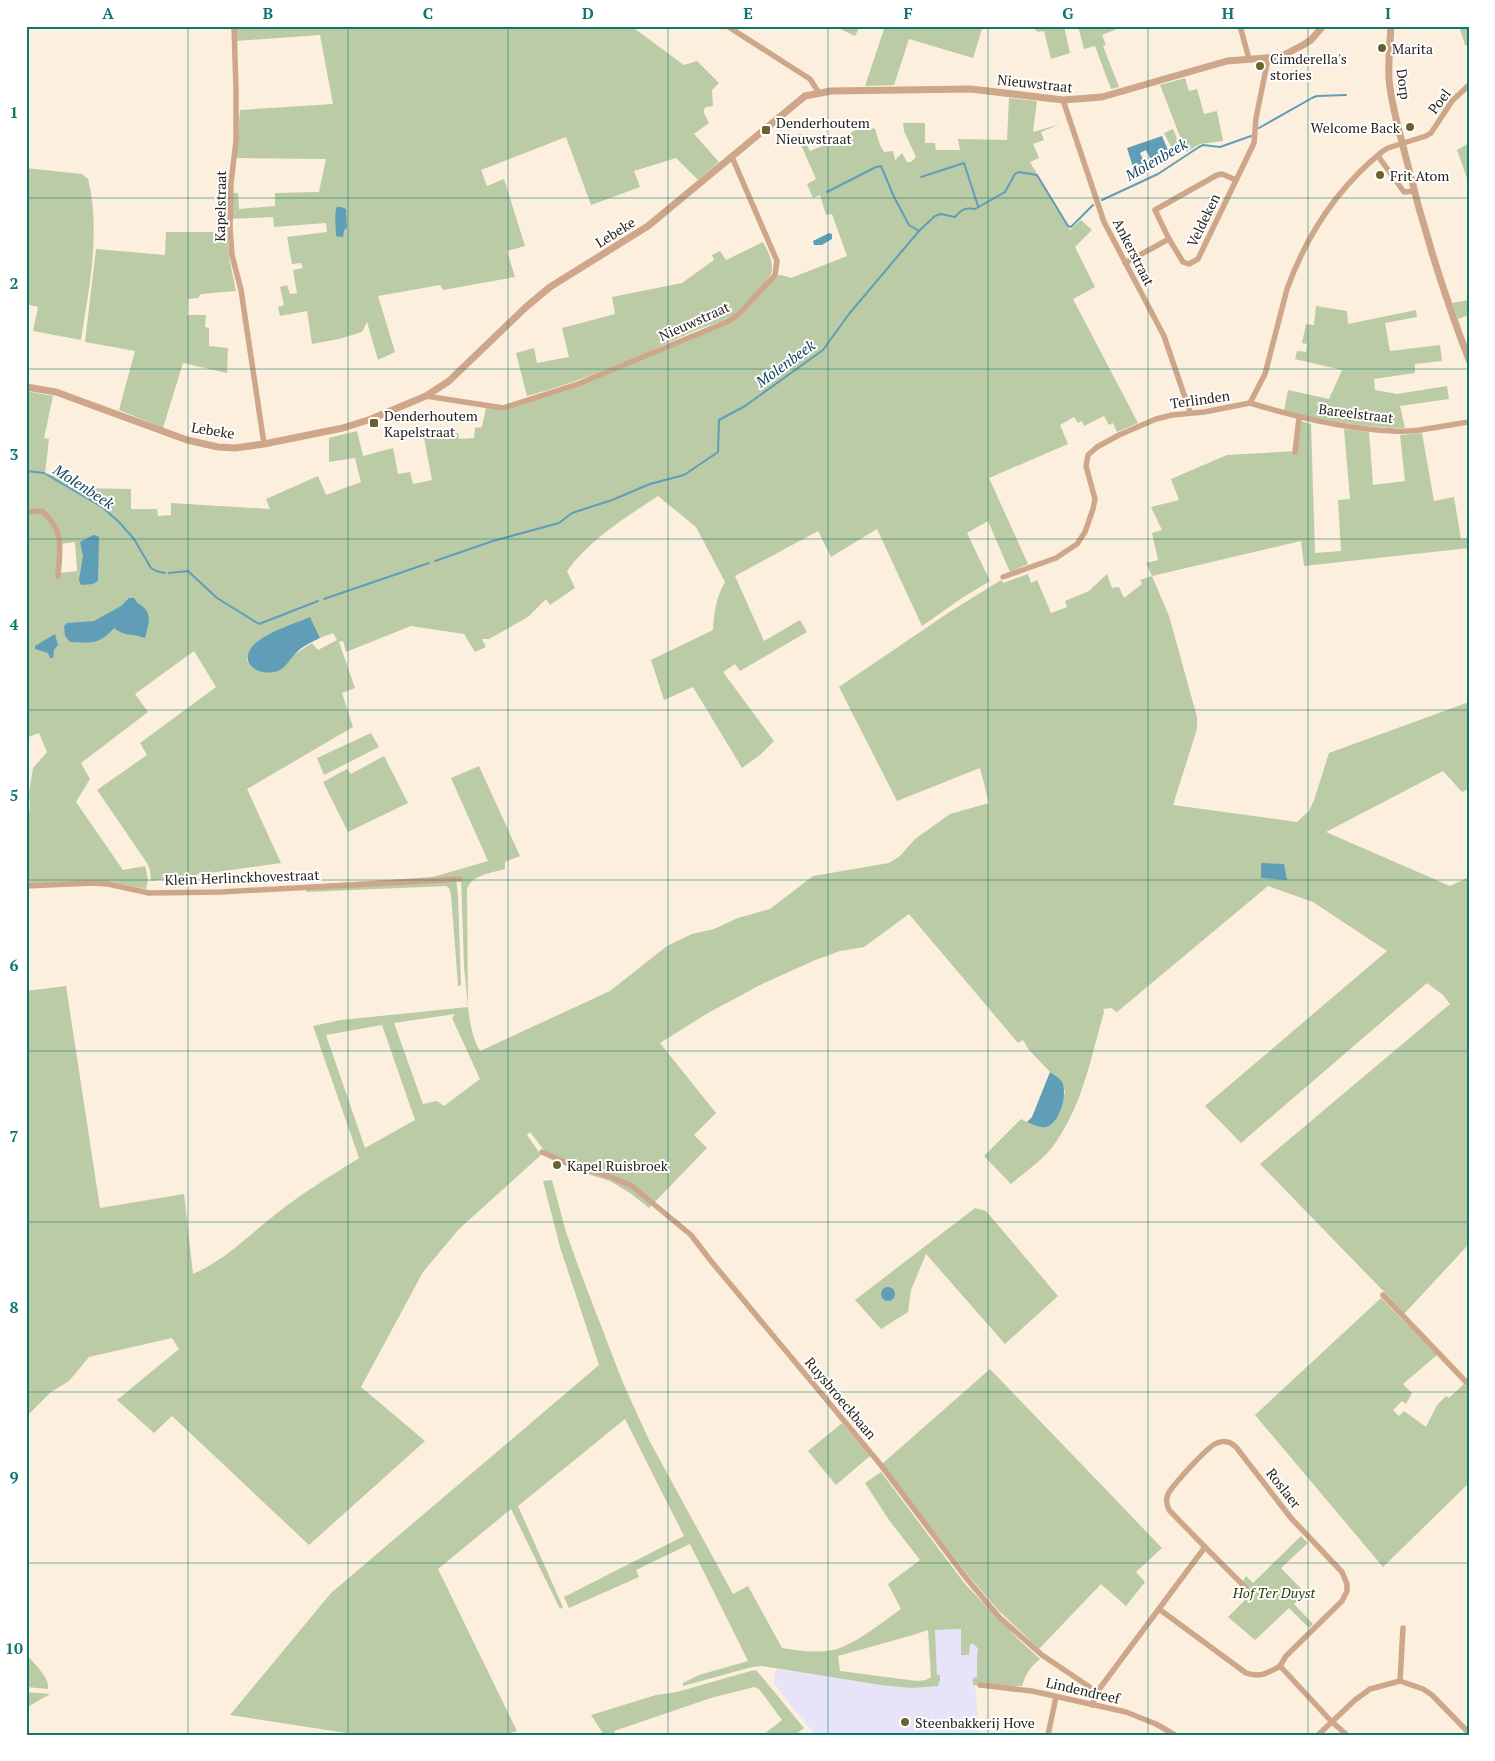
<svg xmlns="http://www.w3.org/2000/svg" width="1495" height="1761" font-family="'PT Serif',serif">
  <rect width="100%" height="100%" fill="#fcefde"/>
  <path fill="#e7e4fa" d="M961,1629L969,1644H974L978,1650L977,1655V1677L973,1684L975,1685L980,1735H815L775,1685L774,1675L777,1669L911,1688L937,1675L935,1630Z"/>
  <g fill="#bbcba6" fill-rule="evenodd">
    <path d="M235,26H631L684,65L697,61L719,83L712,90L713,106L706,107L704,109V113L709,123L694,134L719,162L698,180L676,158L634,171L640,187L591,205L566,137L481,170L487,186L504,179L525,246L507,251L515,277L443,290L440,285L378,296L395,352L378,360L367,322L362,332L339,339L312,344L307,311L280,316L278,307L284,305L280,287L287,285L290,294L297,293L293,270L303,268L301,263L292,264L287,237L327,232L326,223L274,227L273,217L231,219L233,193H238L239,209L275,206V193L319,192L326,159L236,158L240,110L333,104L320,35L236,41Z"/>
    <path d="M834,26H860L855,36Z"/>
    <path d="M885,26H983L973,58L909,39L894,85L865,86Z"/>
    <path d="M1031,26H1064L1070,53L1051,59L1044,31L1038,32Z"/>
    <path d="M1078,26H1116L1117,29L1102,35L1106,45L1103,46L1119,87L1111,89L1095,46L1084,49Z"/>
    <path d="M1459,26H1469V45H1465Z"/>
    <path d="M1185,78L1189,91L1197,89L1204,114L1217,111L1223,141L1200,144L1186,152L1160,85Z"/>
    <path d="M1009,98L1037,101L1033,132L1060,124L1041,132L1044,140L1033,144L1039,158L1030,162L1070,230L1081,220L1092,230L1075,247L1095,287L1073,299L1138,423L1117,432L1113,423L1109,425L1104,416L1084,426L1082,421L1078,423L1074,417L1060,425L1068,444L989,478L1028,564L1010,572L988,521L967,533L990,581L962,598L922,626L877,529L831,557L818,531L735,576L764,641L800,620L807,632L740,671L735,664L723,672L774,741L760,755L742,768L693,687L664,700L651,660L713,630C714,613 716,597 725,582L696,527L658,496C625,518 590,539 567,571L575,588L550,605L546,599L528,617L489,639H482L486,647L475,652L464,634L411,626L346,652L343,641L339,642L355,688L342,693L353,727L247,789L281,863L151,881L150,870L147,863L97,790L147,755L140,743L216,687L194,651L135,694L148,712L81,763L90,779L76,802L123,870L145,866L148,880L146,889L112,882L26,885V806L30,811L29,793L33,768L47,752L39,733L26,738V391L53,396L44,438L49,439L45,474L68,476L69,488L131,489V509H157L158,516L171,515V503L270,509L266,499L318,476L326,495L361,482L355,458L329,462V438L357,431L363,456L393,448L398,474L410,472L413,484L432,480L424,438L458,433L459,439L474,438L475,428L482,427L486,408L503,410L538,398L738,318C746,312 775,276 779,275C783,275 788,277 791,278L847,256L832,214L826,215L820,195L813,198L807,184L816,179L797,136L800,133L810,151L844,137L862,126L875,129L880,145L884,152L893,151L895,160L902,153L907,162H911L916,157L904,131L903,123H925V143H935L936,150H960L958,139L1007,140ZM75,542L77,571L59,573L60,544ZM310,618L320,638L333,633L337,640L318,650L312,643L268,672L253,668L247,660C249,636 291,626 310,618Z"/>
    <path d="M1173,129L1181,148L1173,151L1164,133Z"/>
    <path d="M1469,143V184L1457,150Z"/>
    <path d="M26,168L82,174L88,179C101,231 89,288 81,340L33,331L38,307L26,304Z"/>
    <path d="M166,232H227L230,262L236,291L201,294L198,298L188,299L187,315H206L205,327L209,328V346L228,348L227,373L183,363L163,428L119,410L135,351L85,342L96,249L165,255Z"/>
    <path d="M763,242C768,251 775,264 771,274C769,280 744,308 739,312C726,321 709,325 694,331C638,357 587,380 527,396L516,353L534,348L537,363L569,357L562,328L615,314L612,297L682,283L714,260L712,255L720,251L726,260Z"/>
    <path d="M1469,300V315L1458,319L1452,303Z"/>
    <path d="M1316,306L1347,311L1348,324L1416,310L1417,317L1385,323L1390,351L1440,345L1442,361L1415,364V373L1374,379L1375,390L1397,394L1447,386L1449,399L1400,406L1405,428C1363,428 1324,420 1284,411L1288,390L1329,399L1342,370L1295,359L1297,351L1306,352L1307,344L1302,343L1306,324L1314,325Z"/>
    <path d="M1300,421L1311,424L1315,553L1341,551L1338,500L1350,499L1344,429L1369,432L1373,485L1405,481L1400,435L1422,433L1434,501L1454,497L1461,539L1467,538L1469,548L1304,566L1301,541L1152,576L1169,616L1197,717V729L1173,805L1297,822L1309,811L1314,800L1329,753L1469,702V789L1462,792L1443,771L1326,832L1450,886L1469,877V1244L1404,1314L1392,1300L1260,1164L1450,1004L1443,995L1427,983L1241,1143L1205,1106L1387,951L1313,902L1268,886L1117,1012L1111,1008L1103,1009L1104,1012C1091,1057 1083,1103 1056,1142C1045,1159 1026,1171 1011,1184L984,1156L1021,1119C1032,1125 1045,1132 1055,1121L1065,1092L1061,1081L1050,1072L1029,1050L1023,1040L1018,1043L909,914L864,947L840,951L813,961L762,984L708,1013L660,1043L716,1113L694,1135L707,1148L649,1208L630,1193L610,1181L575,1170L577,1164L565,1160L544,1150L530,1132L527,1135L541,1155L459,1229L423,1272L361,1387L425,1441L309,1545L172,1416L154,1433L117,1400L179,1349L172,1338L89,1357L69,1381L51,1392L26,1417V991L66,986L100,1208L184,1194L193,1274C225,1260 249,1235 276,1214C302,1193 331,1176 359,1158L313,1026L341,1020L468,1007L464,966L461,876L456,877L458,896L461,985L458,986L451,894L449,888L446,886L306,892V885L433,877L488,861L451,778L479,766L520,856L505,862V869C492,873 470,875 467,890L468,1007C470,1023 472,1037 480,1051L610,991L667,946L692,934L714,929L738,918L770,909L813,876L889,863L900,856L915,839L950,814L989,803L980,768L897,801L839,687L948,613L1001,580L1003,583L1028,574L1031,583L1037,580L1051,613L1067,607L1065,601L1089,591L1107,574L1112,588L1119,587L1124,598L1142,584L1140,580L1152,576L1146,563L1158,560L1152,533L1162,530L1151,507L1179,500L1171,479L1227,455L1296,451ZM455,1014L452,1018L480,1079L444,1106L437,1101L423,1104L394,1023ZM382,1025L415,1120L365,1148L326,1035Z"/>
    <path d="M371,733L379,747L324,775L317,758Z"/>
    <path d="M384,756L408,803L348,832L323,782L347,769L351,774Z"/>
    <path d="M552,1180L566,1232L580,1271L623,1383L649,1440L733,1594L748,1586L782,1648C798,1651 817,1653 833,1650C853,1646 884,1621 901,1609L888,1584L920,1560L889,1520L865,1483L881,1472L965,1584L1018,1639L1040,1659C1030,1667 1026,1674 1022,1686L973,1685V1678L977,1677V1655L978,1649L974,1644H970L969,1655H961V1629L935,1630L937,1675H940V1681H939L938,1686L911,1688L881,1685L762,1666L752,1667L683,1686V1683L699,1675L748,1661L690,1544L636,1570L639,1577L569,1608L564,1597L684,1536L625,1419L518,1506L563,1607L560,1609L511,1509L438,1569L517,1731L505,1735H359L230,1715L331,1593L599,1365L560,1247L543,1181ZM928,1630L931,1677L926,1680L917,1681L840,1671L838,1656L913,1635Z"/>
    <path d="M975,1208L986,1211L1058,1296L1005,1344L926,1254L911,1290L908,1312L881,1329L855,1300Z"/>
    <path d="M1381,1298L1437,1355L1403,1384L1412,1393L1406,1404L1402,1401L1393,1410L1399,1416L1404,1411L1426,1427L1437,1405L1446,1396L1449,1398L1464,1384L1469,1389V1483L1383,1567L1255,1415Z"/>
    <path d="M990,1369L1162,1548L1136,1572L1145,1582L1126,1606L1101,1584L1039,1649L998,1610L968,1575L882,1464Z"/>
    <path d="M842,1423L870,1456L836,1485L808,1451Z"/>
    <path d="M1301,1536L1308,1543L1281,1568L1305,1593L1294,1604L1313,1624L1309,1628L1289,1608L1255,1640L1228,1617L1247,1598L1241,1591L1246,1586L1243,1581L1246,1576L1253,1583Z"/>
    <path d="M26,1654C33,1663 50,1677 48,1689L26,1687Z"/>
    <path d="M754,1670L757,1671L804,1728L795,1735H763L782,1720L759,1689L754,1687L711,1698L614,1731L617,1735H604L591,1715L656,1695L677,1692Z"/>
    <path d="M26,1692L50,1694L26,1708Z"/>
  </g>
  <g fill="#609eb8" fill-rule="evenodd">
    <path d="M1162,136L1171,157L1136,177L1127,148ZM1146,150L1152,162L1146,166L1140,153Z"/>
    <path d="M337,207H341L346,209L347,228L344,230L343,237L336,236C336,229 334,212 337,207Z"/>
    <path d="M829,233L832,234V239L822,245H814L813,241Z"/>
    <path d="M93,535L98,536L99,538L98,581L93,584L81,585L79,580L83,556L80,542Z"/>
    <path d="M129,598H134C137,604 142,605 146,610C152,618 147,629 145,638C132,633 125,637 114,628C99,645 91,643 70,642L65,636L64,626L67,623L94,621L121,606Z"/>
    <path d="M310,617L320,638C312,642 303,646 297,652C290,658 287,667 278,671C256,678 235,660 257,642C270,631 294,624 310,617Z"/>
    <path d="M55,634L58,645L54,650L53,658H50L48,653L35,649V646Z"/>
    <path d="M1261,863L1284,864L1287,880L1261,878Z"/>
    <path d="M1050,1072C1054,1075 1060,1078 1062,1082C1068,1093 1060,1124 1046,1127C1040,1128 1033,1125 1027,1122L1032,1117Z"/>
    <circle cx="888" cy="1294" r="7"/>
  </g>
  <g fill="none" stroke-linecap="round" stroke-linejoin="round">
    <g stroke="#609eb8" stroke-width="2">
      <path d="M1259,128L1312,98L1317,96L1346,95"/>
      <path d="M921,177L964,163L978,206"/>
      <path d="M827,192L876,167L881,166L894,197L909,225L919,231"/>
      <path d="M1102,200L1158,174L1199,147L1203,145L1220,147L1251,136"/>
      <path d="M26,471L44,473L102,507L119,522L134,539L151,568L156,571L165,573"/>
      <path d="M435,561L493,541L559,523L572,513L612,500L650,484L684,475L718,452L719,420L745,406L823,350L849,314L919,231L935,216L941,214L955,217C961,210 965,207 975,209L1005,192L1015,174L1019,172L1037,175L1068,226L1071,227L1093,205"/>
      <path d="M169,573L188,571L217,598L259,624L318,601"/>
      <path d="M324,599L429,563"/>
    </g>
    <g stroke="#cea78a" stroke-width="5.5">
      <path d="M234,26L236,90V141L231,183L230,227L232,255L241,290L264,444"/>
      <path d="M727,26L810,79L819,93"/>
      <path d="M1240,26L1249,59"/>
      <path d="M1063,100L1104,222L1164,336L1190,412"/>
      <path d="M1378,156L1404,192L1414,191"/>
      <path d="M1169,239L1155,210L1217,175L1222,174L1236,180"/>
      <path d="M1125,263L1169,239L1183,262L1189,264L1198,259L1254,143L1256,118L1268,59"/>
      <path d="M426,396L503,408L578,384L729,321L739,314L775,275L777,261L732,157"/>
      <path d="M1250,403C1296,417 1344,429 1393,431C1417,433 1444,425 1469,422"/>
      <path d="M1295,452L1299,418"/>
      <path d="M26,512L42,511C65,531 60,549 58,576"/>
      <path d="M1003,577L1056,558L1077,544L1085,532L1093,509L1095,499L1086,466L1088,455L1097,447L1119,435L1156,419L1172,415L1204,412L1250,403L1265,374L1287,289C1307,234 1337,188 1383,151L1388,148L1426,136L1431,133L1452,101L1469,85"/>
      <path d="M26,886L92,883L108,884L149,893L221,892L460,879"/>
      <path d="M542,1152L564,1162L609,1176L632,1186L691,1235L711,1261L880,1464L967,1579L1000,1618L1042,1655L1097,1692"/>
      <path d="M1383,1295L1469,1385"/>
      <path d="M1205,1547L1169,1510C1165,1501 1166,1495 1172,1488C1180,1478 1208,1446 1217,1443C1224,1440 1231,1442 1236,1447L1291,1518L1342,1572L1347,1584V1591L1342,1601L1286,1656L1280,1666"/>
      <path d="M1159,1609L1246,1673C1260,1678 1268,1673 1280,1666L1331,1721L1347,1735"/>
      <path d="M1400,1681L1403,1628"/>
      <path d="M980,1685L1032,1691L1126,1712L1156,1724L1175,1735"/>
      <path d="M1092,1705L1097,1692L1205,1547L1245,1587"/>
      <path d="M1048,1735L1056,1697"/>
      <path d="M1318,1735L1355,1700L1370,1689L1400,1681L1423,1689L1432,1695L1469,1733"/>
    </g>
    <g stroke="#cea78a" stroke-width="7">
      <path d="M1391,26C1390,44 1388,62 1389,79C1391,104 1399,130 1405,154C1422,225 1443,292 1469,360"/>
      <path d="M26,387L56,392L187,440L218,447L235,448L264,444L343,428L371,419L426,396L449,381L526,307L550,287L648,226L805,96L831,91L971,89L1063,100L1102,97L1227,61L1280,57L1303,45L1311,40L1323,26"/>
    </g>
  </g>
  <path fill="none" stroke="#0f766e" stroke-width="1" stroke-opacity="0.55" d="M188,26V1735M348,26V1735M508,26V1735M668,26V1735M828,26V1735M988,26V1735M1148,26V1735M1308,26V1735M26,198H1469M26,369H1469M26,539H1469M26,710H1469M26,880H1469M26,1051H1469M26,1222H1469M26,1392H1469M26,1563H1469"/>
  <g fill="#69622e" stroke="#fff" stroke-width="2">
    <circle cx="1382" cy="48" r="5"/>
    <circle cx="1260" cy="66" r="5"/>
    <circle cx="1410" cy="127" r="5"/>
    <rect x="761" y="125" width="10" height="10" rx="2.5"/>
    <circle cx="1380" cy="175" r="5"/>
    <rect x="369" y="418" width="10" height="10" rx="2.5"/>
    <circle cx="557" cy="1165" r="5"/>
    <circle cx="905" cy="1722" r="5"/>
  </g>
  <g text-anchor="middle" dominant-baseline="central" stroke-width="4" stroke-linejoin="round" paint-order="stroke">
    <g font-size="14" fill="#29241e" stroke="#fff" text-anchor="start">
      <text x="1392" y="48">Marita</text>
      <text x="1270" y="58">Cimderella's<tspan x="1270" dy="16">stories</tspan></text>
      <text x="776" y="122">Denderhoutem<tspan x="776" dy="16">Nieuwstraat</tspan></text>
      <text x="1400" y="127" text-anchor="end">Welcome Back</text>
      <text x="1390" y="175">Frit Atom</text>
      <text x="384" y="415">Denderhoutem<tspan x="384" dy="16">Kapelstraat</tspan></text>
      <text x="567" y="1165">Kapel Ruisbroek</text>
      <text x="915" y="1722">Steenbakkerij Hove</text>
    </g>
    <g font-size="14" fill="#29241e" stroke="#fff">
      <text transform="translate(1035 83) rotate(6)">Nieuwstraat</text>
      <text transform="translate(1404 84) rotate(82)">Dorp</text>
      <text transform="translate(1439 101) rotate(-53)">Poel</text>
      <text transform="translate(220 206) rotate(-89)">Kapelstraat</text>
      <text transform="translate(1203 220) rotate(-64)">Veldeken</text>
      <text transform="translate(615 232) rotate(-32)">Lebeke</text>
      <text transform="translate(1134 252) rotate(63)">Ankerstraat</text>
      <text transform="translate(694 321) rotate(-24)">Nieuwstraat</text>
      <text transform="translate(1200 399) rotate(-8)">Terlinden</text>
      <text transform="translate(1356 413) rotate(7)">Bareelstraat</text>
      <text transform="translate(213 430) rotate(9)">Lebeke</text>
      <text transform="translate(242 877) rotate(-2)">Klein Herlinckhovestraat</text>
      <text transform="translate(841 1398) rotate(50)">Ruysbroeckbaan</text>
      <text transform="translate(1284 1488) rotate(52)">Roslaer</text>
      <text transform="translate(1083 1690) rotate(13)">Lindendreef</text>
    </g>
    <g font-size="14" font-style="italic" fill="#2b3e03" stroke="#fff">
      <text x="1274" y="1592">Hof Ter Duyst</text>
    </g>
    <g font-size="15" font-style="italic" fill="#12475b" stroke="#fff">
      <text transform="translate(1156 159) rotate(-30)">Molenbeek</text>
      <text transform="translate(785 363) rotate(-36)">Molenbeek</text>
      <text transform="translate(84 486) rotate(33)">Molenbeek</text>
    </g>
  </g>
  <rect width="1495" height="1761" fill="none" stroke="#ffffff" stroke-width="55"/>
  <rect x="28" y="28" width="1440" height="1706" fill="none" stroke="#0f766e" stroke-width="2"/>
  <g font-size="16" text-anchor="middle" font-weight="bold" fill="#0f766e">
    <text x="108" y="19">A</text>
    <text x="268" y="19">B</text>
    <text x="428" y="19">C</text>
    <text x="588" y="19">D</text>
    <text x="748" y="19">E</text>
    <text x="908" y="19">F</text>
    <text x="1068" y="19">G</text>
    <text x="1228" y="19">H</text>
    <text x="1388" y="19">I</text>
    <text x="14" y="118">1</text>
    <text x="14" y="289">2</text>
    <text x="14" y="460">3</text>
    <text x="14" y="630">4</text>
    <text x="14" y="801">5</text>
    <text x="14" y="971">6</text>
    <text x="14" y="1142">7</text>
    <text x="14" y="1313">8</text>
    <text x="14" y="1483">9</text>
    <text x="14" y="1654">10</text>
  </g>
</svg>
